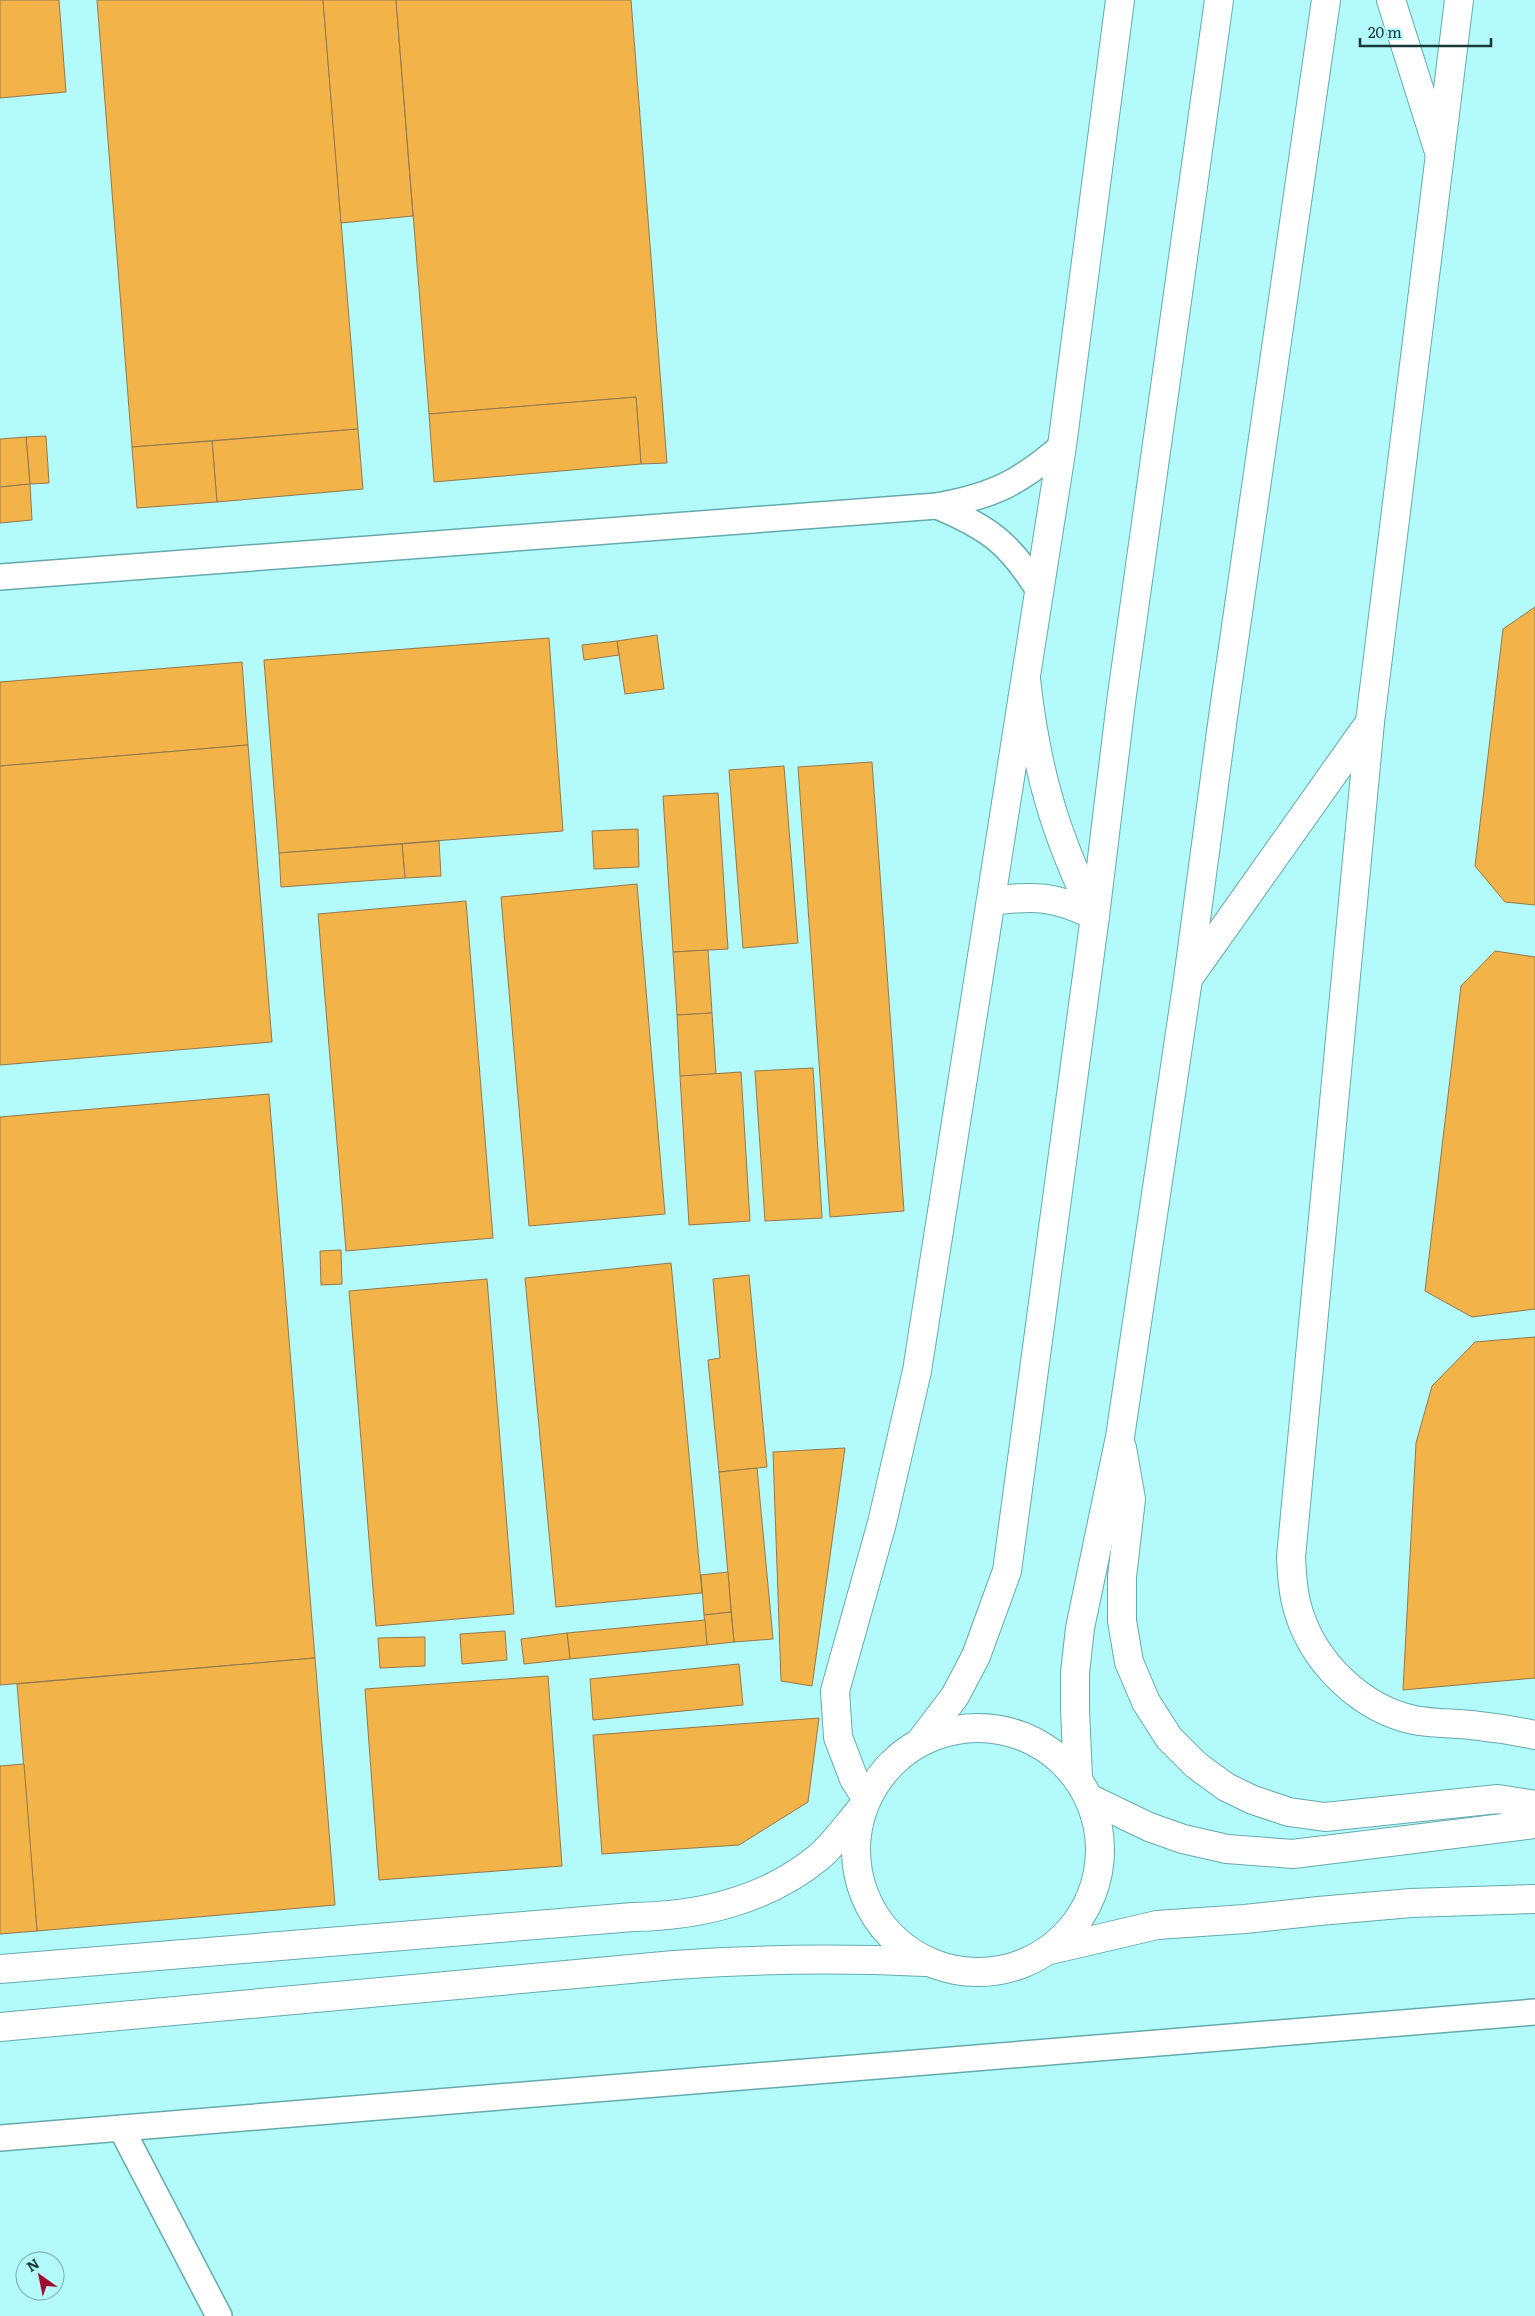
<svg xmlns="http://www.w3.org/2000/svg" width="1535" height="2316" font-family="Literata,serif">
  <rect width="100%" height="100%" fill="#b3fafb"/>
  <g fill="#f2b448" stroke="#94784c">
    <path d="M0,0H59L66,92L0,98Z"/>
    <path d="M97,0H323L358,429L132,447Z"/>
    <path d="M323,0H396L413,216L341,223Z"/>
    <path d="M396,0H631L667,463L641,464L636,397L429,414Z"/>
    <path d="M636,397L641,464L434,482L429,414Z"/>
    <path d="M358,429L363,489L217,502L212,441Z"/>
    <path d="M46,436L49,483L30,484L26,437Z"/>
    <path d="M26,437L30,484L0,487V439Z"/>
    <path d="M212,441L217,502L137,508L132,447Z"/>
    <path d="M30,484L32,520L0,523V487Z"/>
    <path d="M1535,607V905L1505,902L1475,866L1503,629Z"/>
    <path d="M657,635L664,689L625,694L617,641Z"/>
    <path d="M549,638L563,831L279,853L264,660Z"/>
    <path d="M617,641L619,655L584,660L582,645Z"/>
    <path d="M242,662L248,745L0,766V682Z"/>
    <path d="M248,745L272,1042L0,1065V766Z"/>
    <path d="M872,762L904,1211L830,1217L798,767Z"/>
    <path d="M784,766L798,943L743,948L729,770Z"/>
    <path d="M718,793L728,949L673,952L663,796Z"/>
    <path d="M638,829L639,867L594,869L592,831Z"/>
    <path d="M439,841L441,876L405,878L402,844Z"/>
    <path d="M402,844L405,878L281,887L279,853Z"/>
    <path d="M637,884L665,1214L529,1226L501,897Z"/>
    <path d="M466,901L493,1238L346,1251L318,914Z"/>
    <path d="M708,950L712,1013L677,1015L673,952Z"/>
    <path d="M1495,951L1535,957V1309L1472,1317L1425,1291L1461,986Z"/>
    <path d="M712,1013L716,1074L680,1076L677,1015Z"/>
    <path d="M813,1068L822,1218L765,1221L755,1071Z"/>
    <path d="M741,1072L750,1221L689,1225L680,1076Z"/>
    <path d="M269,1094L315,1658L0,1685V1117Z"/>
    <path d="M341,1250L342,1284L321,1285L320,1251Z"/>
    <path d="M671,1263L702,1593L556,1607L525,1278Z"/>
    <path d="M749,1275L767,1467L719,1472L708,1360L720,1358L713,1279Z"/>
    <path d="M487,1279L514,1614L376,1626L349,1291Z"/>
    <path d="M1535,1337V1678L1403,1690L1416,1443L1432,1386L1475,1342Z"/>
    <path d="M845,1448L812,1686L781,1681L773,1452Z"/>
    <path d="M757,1468L773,1639L734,1642L719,1472Z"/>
    <path d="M728,1572L731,1612L704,1615L701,1575Z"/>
    <path d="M731,1612L734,1642L707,1645L704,1615Z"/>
    <path d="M705,1620L707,1645L570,1659L567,1633Z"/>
    <path d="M505,1631L507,1660L462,1664L460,1634Z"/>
    <path d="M567,1633L570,1659L524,1664L521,1639Z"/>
    <path d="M425,1637V1666L380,1668L378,1638Z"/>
    <path d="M315,1658L335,1905L37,1931L17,1684Z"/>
    <path d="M739,1664L743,1705L593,1720L590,1679Z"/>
    <path d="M548,1676L562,1866L379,1880L365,1689Z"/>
    <path d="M819,1718L808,1802L739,1845L602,1854L593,1735Z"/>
    <path d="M24,1764L37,1931L0,1934V1766Z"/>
  </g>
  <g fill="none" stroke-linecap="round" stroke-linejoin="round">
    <defs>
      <g id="service">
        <path d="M937,506C990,528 1010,544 1040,592"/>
        <path d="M0,577L937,506C993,496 1019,483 1062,446"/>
        <path d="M121,2128L219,2316"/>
        <path d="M0,2138L1535,2012"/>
      </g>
      <g id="minor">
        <path d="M1459,0L1370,722L1291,1557C1292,1576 1293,1595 1299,1613C1315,1664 1362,1709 1414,1720C1436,1724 1457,1723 1479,1726C1498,1728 1516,1731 1535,1735"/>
        <path d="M866,1798L854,1779L838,1737L835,1691L882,1523L917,1371L1062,446L1120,0"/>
      </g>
      <g id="secondary">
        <path d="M1391,0L1440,155"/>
        <path d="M1026,679C1036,770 1055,835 1095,916"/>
        <path d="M992,901C1034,895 1056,896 1095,916"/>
        <path d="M1190,976L1370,722"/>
        <path d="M1122,1448L1131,1499L1122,1577V1621L1129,1662L1146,1702L1169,1738L1196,1765L1226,1787L1253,1800L1289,1812L1325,1817L1498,1799L1535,1805"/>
        <circle cx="978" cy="1850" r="122"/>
        <path d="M920,1742L955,1696L976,1656L1007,1571L1095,916L1121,702L1219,0"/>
        <path d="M1078,1777L1075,1710V1673L1080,1628L1120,1437L1188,979L1223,717L1326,0"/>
        <path d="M1091,1799L1149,1827L1183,1839L1227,1849L1293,1854L1535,1824"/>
        <path d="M1050,1950L1157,1925L1245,1919L1319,1911L1411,1903L1535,1899"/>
        <path d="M0,1969L633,1917C699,1916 767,1900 819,1857C835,1843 848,1824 862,1808"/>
        <path d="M0,2027L674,1965C758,1959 841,1958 925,1962"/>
      </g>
    </defs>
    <use href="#service" stroke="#65abad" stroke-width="28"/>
    <use href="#minor" stroke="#65abad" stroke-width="30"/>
    <use href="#secondary" stroke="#65abad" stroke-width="30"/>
    <use href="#service" stroke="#fff" stroke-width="25"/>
    <use href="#minor" stroke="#fff" stroke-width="28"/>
    <use href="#secondary" stroke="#fff" stroke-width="28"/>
  </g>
  <g transform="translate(40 2276) rotate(327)"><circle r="24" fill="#b3fafb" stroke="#76acad"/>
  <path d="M0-4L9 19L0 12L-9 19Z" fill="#a4082f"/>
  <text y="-8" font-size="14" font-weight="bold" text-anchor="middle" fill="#1b3838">N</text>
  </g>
  <path d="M1360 38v8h131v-8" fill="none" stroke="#1b3838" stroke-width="2.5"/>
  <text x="1368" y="38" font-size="15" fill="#1b3838" stroke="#b3fafb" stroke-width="4" paint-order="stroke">20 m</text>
</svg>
